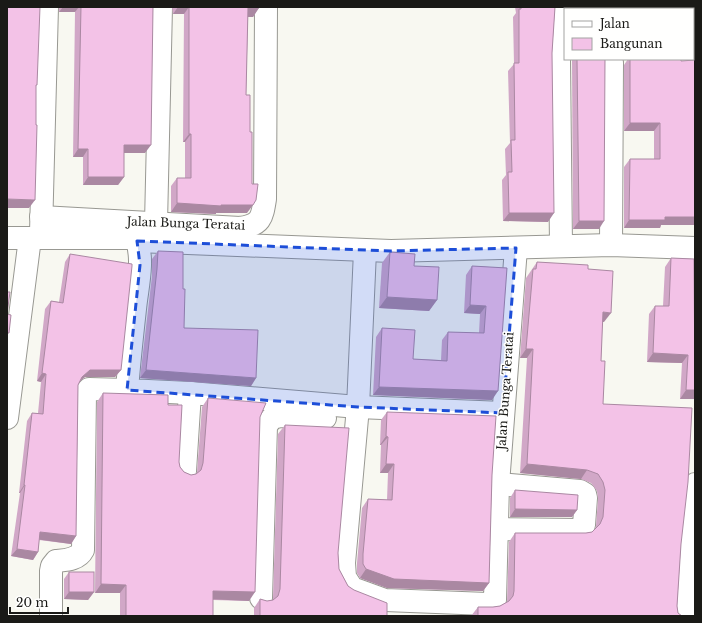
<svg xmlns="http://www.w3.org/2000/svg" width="702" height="623" font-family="'Libre Baskerville',serif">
  <rect width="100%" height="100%" fill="#f8f8f1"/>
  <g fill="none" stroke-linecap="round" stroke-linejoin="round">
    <defs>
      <g id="minor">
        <path d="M41,217L240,228C261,225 262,218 265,199L266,7"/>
        <path d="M156,223L161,7"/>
        <path d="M41,232L47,7"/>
        <path d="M7,238H131L137,241C144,262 137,288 135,309C132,336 129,363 127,390L190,393L358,407L503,413"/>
        <path d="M137,241L391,251L611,245L695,248"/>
        <path d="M611,245L612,63"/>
        <path d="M561,246L559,61L562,7"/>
        <path d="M365,251L358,407L344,563L345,577L352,588L385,600L487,604L491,603L495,600L498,484L516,248"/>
        <path d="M7,418L30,238"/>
        <path d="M185,471L190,393"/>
        <path d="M497,529L580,530L584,525L586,498L585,494L580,491L498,484"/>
        <path d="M261,598L266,426L272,418L280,416L325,418"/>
        <path d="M51,616V571L52,566L56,561C65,560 78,560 83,550L85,393L89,389L127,390"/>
        <path d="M683,616L687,554L695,484"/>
      </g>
    </defs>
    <use href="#minor" stroke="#989892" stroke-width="24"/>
    <use href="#minor" stroke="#fff" stroke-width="22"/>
  </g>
  <g fill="#d1a7c7">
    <path d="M59,7H153L145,153H124V177L118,185H83V157H73L75,12H59Z"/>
    <path d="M172,7H259L253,17H248L246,95L247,213H216V214L171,212V186L177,178H185V142H183L184,14H173Z"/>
    <path d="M515,7H555L552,53L548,222L503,221L502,180L506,175L505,149L510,143L508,71L514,64L513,17L516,13Z"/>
    <rect x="574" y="7" width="99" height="2"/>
    <path d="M572,59H605L599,229H573Z"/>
    <path d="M628,59H681L661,225L660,228H624V167L630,159H654V131H624V65Z"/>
    <path d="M158,251L183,289L184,328L256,378L251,386L140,378L152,276V259Z"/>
    <path d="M390,252L414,266L437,300L429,311L379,308L382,263Z"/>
    <path d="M70,254L121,370L115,377H85L79,382L78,385L76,536L71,544L39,540L38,552L33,560L11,556L20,493H19L27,421L32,413H38L41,382L37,381L45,309L51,301L59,302L65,262Z"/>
    <path d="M671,258L695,265V399H680L682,363L647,362L649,314L655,306H663L665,267Z"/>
    <path d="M537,262L588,269L604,322L602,321L601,361L603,404L681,544L677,606L678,613L682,616H471L478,607H493L500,606L507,602L509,542L515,533H586L592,532L595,529L596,526L598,499L597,491L591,483L581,479L520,473L527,358H520L526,278Z"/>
    <path d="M472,266L507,268L492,400L373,395L376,337L382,328L413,359L441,360L442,340L448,332L479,333L480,314L464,313L466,275Z"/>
    <path d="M103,393L168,405L180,467L184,472L191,475L196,474L197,472L202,407L208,398L260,417L249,601L213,600V616H120V593H95L97,402Z"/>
    <path d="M387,412L492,475L489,583L483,591L387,588L360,578L357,573V563L362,508L368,499L387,500L388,473H380L381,445H380L381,420Z"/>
    <path d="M285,425L338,553L339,569L348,586L387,616H254V608L260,599L267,601L273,600V598L278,434Z"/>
    <path d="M515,490L577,510L572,517H510V498Z"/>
    <path d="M69,572L94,592L88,600L64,599V579Z"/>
  </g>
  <g fill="#aa88a2">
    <path d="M63,7H79L75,12H59Z"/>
    <path d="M178,7H189L184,14H173Z"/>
    <path d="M248,8H259L253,17H242Z"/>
    <path d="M630,123H660L654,131H624Z"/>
    <path d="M189,134H191L185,142H183Z"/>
    <path d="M124,145H151L145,153H118Z"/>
    <path d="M78,149H88L83,157H73Z"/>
    <path d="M88,177H124L118,185H83Z"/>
    <path d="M7,199L35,200L29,208H7Z"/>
    <path d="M177,203L221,205H253L247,213H216V214L171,212Z"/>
    <path d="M509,213H554L548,222L503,221Z"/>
    <path d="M665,217H695V225H661L660,228H624L629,220Z"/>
    <path d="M579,221H604L599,229H573Z"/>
    <path d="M387,297L437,300L429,311L379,308Z"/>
    <path d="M470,305L486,306L480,314L464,313Z"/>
    <path d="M603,312L611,313L604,322L596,321Z"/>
    <path d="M526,349H533L527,358H520Z"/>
    <path d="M653,353L688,355L682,363L647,362Z"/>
    <path d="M90,370H121L115,377H85L76,384L82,377Z"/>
    <path d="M146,370L256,378L251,386L140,378Z"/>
    <path d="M42,373L46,374L41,382L37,381Z"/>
    <path d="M379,387L498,391L492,400L373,395Z"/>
    <path d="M686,390H695V399H680Z"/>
    <path d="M386,436L388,437L381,445H380Z"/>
    <path d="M386,464H394L388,473H380Z"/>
    <path d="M527,464L587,470L581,479L520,473Z"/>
    <path d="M24,485H25L20,493H19Z"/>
    <path d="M515,509L577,510L572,517H510Z"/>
    <path d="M40,532L76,536L71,544L35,539Z"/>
    <path d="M17,549L38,552L33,560L11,556Z"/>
    <path d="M366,569L489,583L483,591L387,588L360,578Z"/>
    <path d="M101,584L126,585L120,593H95Z"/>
    <path d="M213,591L255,592L249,601L207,599Z"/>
    <path d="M69,592H94L88,600L64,599Z"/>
  </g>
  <g fill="#f3c2e7" stroke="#aa88a2">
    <path d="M7,7H40L37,85H36V125H37L35,200L7,199Z"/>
    <path d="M81,7H153L151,145H124V177H88V149H78Z"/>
    <path d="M189,7H259V8H248L246,95H250V132H252V184H258L256,200L253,205H221V206L177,203V178H191V134H189Z"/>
    <path d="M521,7H555L552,53L554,213H509L508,172H512L511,140H515L514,63H519V9H521Z"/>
    <rect x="580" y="7" width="93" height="2"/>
    <path d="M577,59H605L604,221H579Z"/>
    <path d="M630,59H681V61L695,60V217H665V220H629L630,159H660V123H630Z"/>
    <path d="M158,251L183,252V289H185L184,328L258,330L256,378L146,370L157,269Z"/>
    <path d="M390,252L415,254L414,266L439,267L437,300L387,297Z"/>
    <path d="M70,254L132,264V266L121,370H90L82,377L78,385L76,536L40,532L38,552L17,549L25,485H24L32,413L43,414L46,374L42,373L51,301L63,303Z"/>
    <path d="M671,258L694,259L695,390H686L688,355L653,353L655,306H669Z"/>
    <path d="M537,262L588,265V269L613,271L611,313L603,312L601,361H605L603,404L692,408L688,482L681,544L677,606L678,613L682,616H478V607H493L500,606L509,601L513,596L514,591L515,533H586L592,532L600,524L603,517L605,490L603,482L598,474L587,470L527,464L533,349H526L533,269H536Z"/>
    <path d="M472,266L507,268L498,391L379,387L382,328L415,330L413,359L447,361L448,332L484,333L486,306L470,305Z"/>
    <path d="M7,292H10L7,314L11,315L9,333H7Z"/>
    <path d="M103,393L168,395V405H182L179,462L180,467L184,472L191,475L196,474L201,470L203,463L208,398L266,403L260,417L255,592L213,591V616H126V585L101,584Z"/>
    <path d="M387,412L496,416L492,475L489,583L394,579L366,569L363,564V554L368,499L392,500L394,464H386L388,437L386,436Z"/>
    <path d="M285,425L349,428L338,553L339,569L348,586L354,590L387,603V616H260V599L267,601L273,600L278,596L280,589Z"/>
    <path d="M515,490L578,495L577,510L515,509Z"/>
    <rect x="69" y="572" width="25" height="20"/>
  </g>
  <path fill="#1d4ed8" fill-opacity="0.2" stroke="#1d4ed8" stroke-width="3" stroke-dasharray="8 5" stroke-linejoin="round" d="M137,241L391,251L516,248L503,413L358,407L127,390L140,265Z"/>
  <g text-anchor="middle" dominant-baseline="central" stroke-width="3" stroke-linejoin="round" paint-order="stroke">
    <g font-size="12" fill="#1a1a17" stroke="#fffffe">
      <text transform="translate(186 223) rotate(2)">Jalan Bunga Teratai</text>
      <text transform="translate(505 391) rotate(-86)">Jalan Bunga Teratai</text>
    </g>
  </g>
  <rect width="702" height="623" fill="none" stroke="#1a1a17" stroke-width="16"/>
  <rect x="564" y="8" width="130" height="52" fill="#fffffe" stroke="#a3a3a2"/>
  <rect x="572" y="21" width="20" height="6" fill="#ffffff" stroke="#a3a3a2"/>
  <text x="600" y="28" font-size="12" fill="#1a1a17">Jalan</text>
  <rect x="572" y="38" width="20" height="12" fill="#f3c2e7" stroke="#a3a3a2"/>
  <text x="600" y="48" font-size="12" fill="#1a1a17">Bangunan</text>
  <path d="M10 607v6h58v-6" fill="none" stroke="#1a1a17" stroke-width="2"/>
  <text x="16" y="607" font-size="12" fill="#1a1a17" stroke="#fffffe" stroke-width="3" paint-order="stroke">20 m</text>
</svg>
